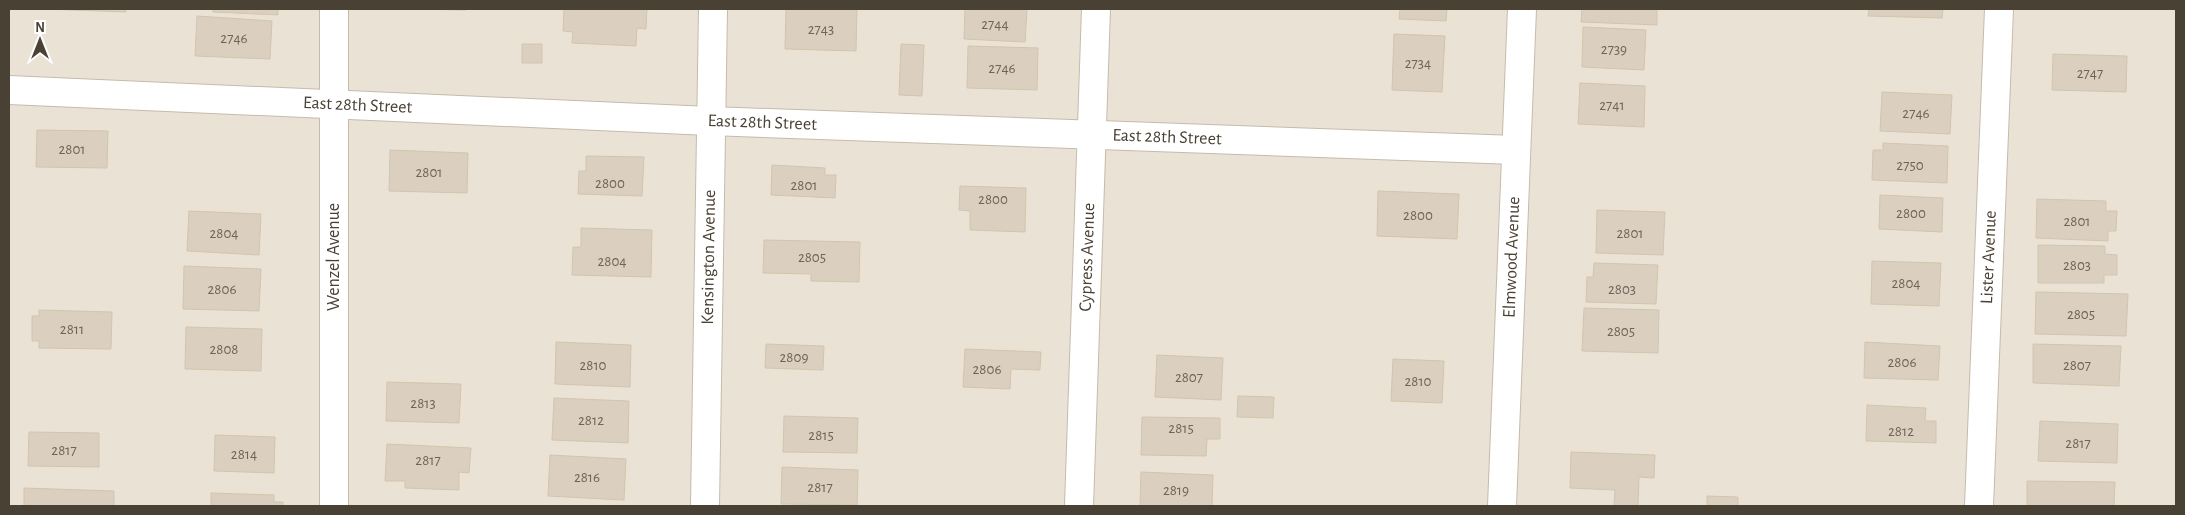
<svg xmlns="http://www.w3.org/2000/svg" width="2185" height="515" font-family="'Alegreya Sans',sans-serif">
  <rect width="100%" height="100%" fill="#f5f1e8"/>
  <rect fill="#eae3d5" x="9" y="9" width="2167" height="497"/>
  <g fill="#dbcfbf" stroke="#d4c4ae">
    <path d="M43,9H126V12Z"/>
    <path d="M213,9H278V15L213,12Z"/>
    <path d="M406,9H466V10Z"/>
    <path d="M564,9H647L646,29L637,28L636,46L572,43L573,32L563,31Z"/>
    <path d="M786,9H857L856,51L785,49Z"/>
    <path d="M965,9H1027L1025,42L964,39Z"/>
    <path d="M1400,9H1447L1446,21L1399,19Z"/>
    <path d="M1582,9H1657V25L1581,22Z"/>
    <path d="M1869,9H1943L1942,18L1868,16Z"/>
    <path d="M197,16L272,21L270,59L195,56Z"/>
    <path d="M1583,27L1646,30L1644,70L1582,67Z"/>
    <path d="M1394,34L1445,36L1442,92L1392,90Z"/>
    <rect x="522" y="44" width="20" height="19"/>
    <path d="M901,44L924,45L922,96L899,95Z"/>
    <path d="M968,46L1038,48L1037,90L967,88Z"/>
    <path d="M2053,54L2127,56L2126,92L2052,90Z"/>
    <path d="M1580,83L1645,86L1644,127L1578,124Z"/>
    <path d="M1882,92L1952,95L1950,134L1880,131Z"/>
    <path d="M37,130L108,131L107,168L36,167Z"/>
    <path d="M1883,143L1948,146L1947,183L1872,180L1873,150H1883Z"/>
    <path d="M390,150L468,153L467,193L389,191Z"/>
    <path d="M586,156L644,157L642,196L578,194L579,171H586Z"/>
    <path d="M772,165L825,168V175H836L835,198L771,195Z"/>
    <path d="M960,186L1026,188L1025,232L970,230V211L959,210Z"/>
    <path d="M1378,191L1459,194L1457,239L1377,236Z"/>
    <path d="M1880,195L1943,198L1942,232L1879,229Z"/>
    <path d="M2037,199L2106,201V211H2117L2116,231H2108V241L2036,238Z"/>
    <path d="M1597,210L1665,212L1663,255L1596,253Z"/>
    <path d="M189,211L261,214L259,255L187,251Z"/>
    <path d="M581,228L652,230L651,277L572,275L573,247H581Z"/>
    <path d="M764,240L860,242L859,282L811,281V274L763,273Z"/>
    <path d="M2038,245L2105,246V254L2117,255V275H2104V283H2038Z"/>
    <path d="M1872,261L1941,263L1939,306L1871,304Z"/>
    <path d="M1594,263L1658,265L1656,304L1586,302L1587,277H1593Z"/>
    <path d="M184,266L261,269L259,311L183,309Z"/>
    <path d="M2036,292L2128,294L2126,336L2035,334Z"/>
    <path d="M1584,308L1659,310L1658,353L1582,351Z"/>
    <path d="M39,310L112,312L111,349L39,348V341H32V316H39Z"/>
    <path d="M186,327L262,329L261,371L185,369Z"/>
    <path d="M556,342L631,345L630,387L555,384Z"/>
    <path d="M1865,342L1940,346L1938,380L1864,378Z"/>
    <path d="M766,344L824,346L823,370L765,368Z"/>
    <path d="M2033,344L2121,346L2119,386L2033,383Z"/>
    <path d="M965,349L1041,352L1040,370L1011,369L1010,389L963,387Z"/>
    <path d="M1157,355L1223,358L1221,400L1155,397Z"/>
    <path d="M1393,359L1444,361L1442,403L1391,401Z"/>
    <path d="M387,382L461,384L459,423L386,421Z"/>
    <path d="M1238,396L1274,397L1273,418L1237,417Z"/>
    <path d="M554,398L629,401L628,443L552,440Z"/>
    <path d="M1867,405L1926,408L1925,421H1936V443L1866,441Z"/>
    <path d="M784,416L858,418L857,453L783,452Z"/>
    <path d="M1142,417L1220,418V439H1207L1206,456L1141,455Z"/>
    <path d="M2040,421L2118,424L2117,463L2038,461Z"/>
    <path d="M29,432L99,433V467L28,466Z"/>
    <path d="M215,435L275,437L274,473L214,471Z"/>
    <path d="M387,444L471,448L469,473L459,472V490L405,488V481H385Z"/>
    <path d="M1571,452L1655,455L1654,478L1639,477L1638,506H1614L1615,490L1570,488Z"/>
    <path d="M550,455L626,459L624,500L548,496Z"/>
    <path d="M782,467L858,470L857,505L781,504Z"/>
    <path d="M1141,472L1213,475L1212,506H1140Z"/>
    <path d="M2027,481L2115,482L2114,506H2027Z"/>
    <path d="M24,488L114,491V506H24Z"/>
    <path d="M211,493L274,495V502H283V506H211Z"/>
    <path d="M1707,496L1738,497V506H1707Z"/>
  </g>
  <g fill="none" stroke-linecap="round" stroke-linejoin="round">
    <defs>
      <g id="minor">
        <path id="s1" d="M9,90L710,121L1516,150"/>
        <path d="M334,506V9"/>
        <path id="s2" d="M705,506L713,9"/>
        <path id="s3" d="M1079,506L1096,9"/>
        <path id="s4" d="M1502,506L1522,9"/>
        <path id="s5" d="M1979,506L1999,9"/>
      </g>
    </defs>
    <use href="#minor" stroke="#c5bbac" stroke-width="30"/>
    <use href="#minor" stroke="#fff" stroke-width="28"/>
  </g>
  <g text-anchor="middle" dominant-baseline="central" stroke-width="4.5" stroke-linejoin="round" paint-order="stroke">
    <g font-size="15" fill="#6e6458">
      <text x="995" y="24">2744</text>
      <text x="821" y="29">2743</text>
      <text x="234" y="38">2746</text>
      <text x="1614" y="49">2739</text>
      <text x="1418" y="63">2734</text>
      <text x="1002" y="68">2746</text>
      <text x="2090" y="73">2747</text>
      <text x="1612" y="105">2741</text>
      <text x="1916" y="113">2746</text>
      <text x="72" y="149">2801</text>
      <text x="1910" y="165">2750</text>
      <text x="429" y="172">2801</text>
      <text x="610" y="183">2800</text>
      <text x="804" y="185">2801</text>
      <text x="993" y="199">2800</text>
      <text x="1911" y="213">2800</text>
      <text x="1418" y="215">2800</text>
      <text x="2077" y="221">2801</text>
      <text x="224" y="233">2804</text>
      <text x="1630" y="233">2801</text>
      <text x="812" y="257">2805</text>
      <text x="612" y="261">2804</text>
      <text x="2077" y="265">2803</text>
      <text x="1906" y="283">2804</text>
      <text x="222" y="289">2806</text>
      <text x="1622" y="289">2803</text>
      <text x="2081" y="314">2805</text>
      <text x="72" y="329">2811</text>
      <text x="1621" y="331">2805</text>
      <text x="224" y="349">2808</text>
      <text x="794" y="357">2809</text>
      <text x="1902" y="362">2806</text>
      <text x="593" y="365">2810</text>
      <text x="2077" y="365">2807</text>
      <text x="987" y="369">2806</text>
      <text x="1189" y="377">2807</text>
      <text x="1418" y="381">2810</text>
      <text x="423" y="403">2813</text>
      <text x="591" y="420">2812</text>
      <text x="1181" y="428">2815</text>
      <text x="1901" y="431">2812</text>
      <text x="821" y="435">2815</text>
      <text x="2078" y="443">2817</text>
      <text x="64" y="450">2817</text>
      <text x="244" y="454">2814</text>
      <text x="428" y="460">2817</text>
      <text x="587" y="477">2816</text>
      <text x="820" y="487">2817</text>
      <text x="1176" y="490">2819</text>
    </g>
    <g font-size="18" fill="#4a4135" stroke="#fff">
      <text stroke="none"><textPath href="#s1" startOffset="349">East 28th Street</textPath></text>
      <text stroke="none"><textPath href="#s1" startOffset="754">East 28th Street</textPath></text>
      <text stroke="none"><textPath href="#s1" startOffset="1159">East 28th Street</textPath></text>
      <text transform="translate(334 257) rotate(-90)">Wenzel Avenue</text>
      <text stroke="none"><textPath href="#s2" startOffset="249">Kensington Avenue</textPath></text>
      <text stroke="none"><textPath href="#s3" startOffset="249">Cypress Avenue</textPath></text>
      <text stroke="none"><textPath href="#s4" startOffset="249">Elmwood Avenue</textPath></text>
      <text stroke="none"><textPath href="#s5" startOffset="249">Lister Avenue</textPath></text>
    </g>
  </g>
  <rect width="2185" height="515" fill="none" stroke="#4a4135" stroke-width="20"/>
  <g transform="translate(40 40)" stroke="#ffffff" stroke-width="4" paint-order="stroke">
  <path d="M0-4L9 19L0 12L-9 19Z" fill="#4a4135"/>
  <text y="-8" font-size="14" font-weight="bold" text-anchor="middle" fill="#4a4135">N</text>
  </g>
</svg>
